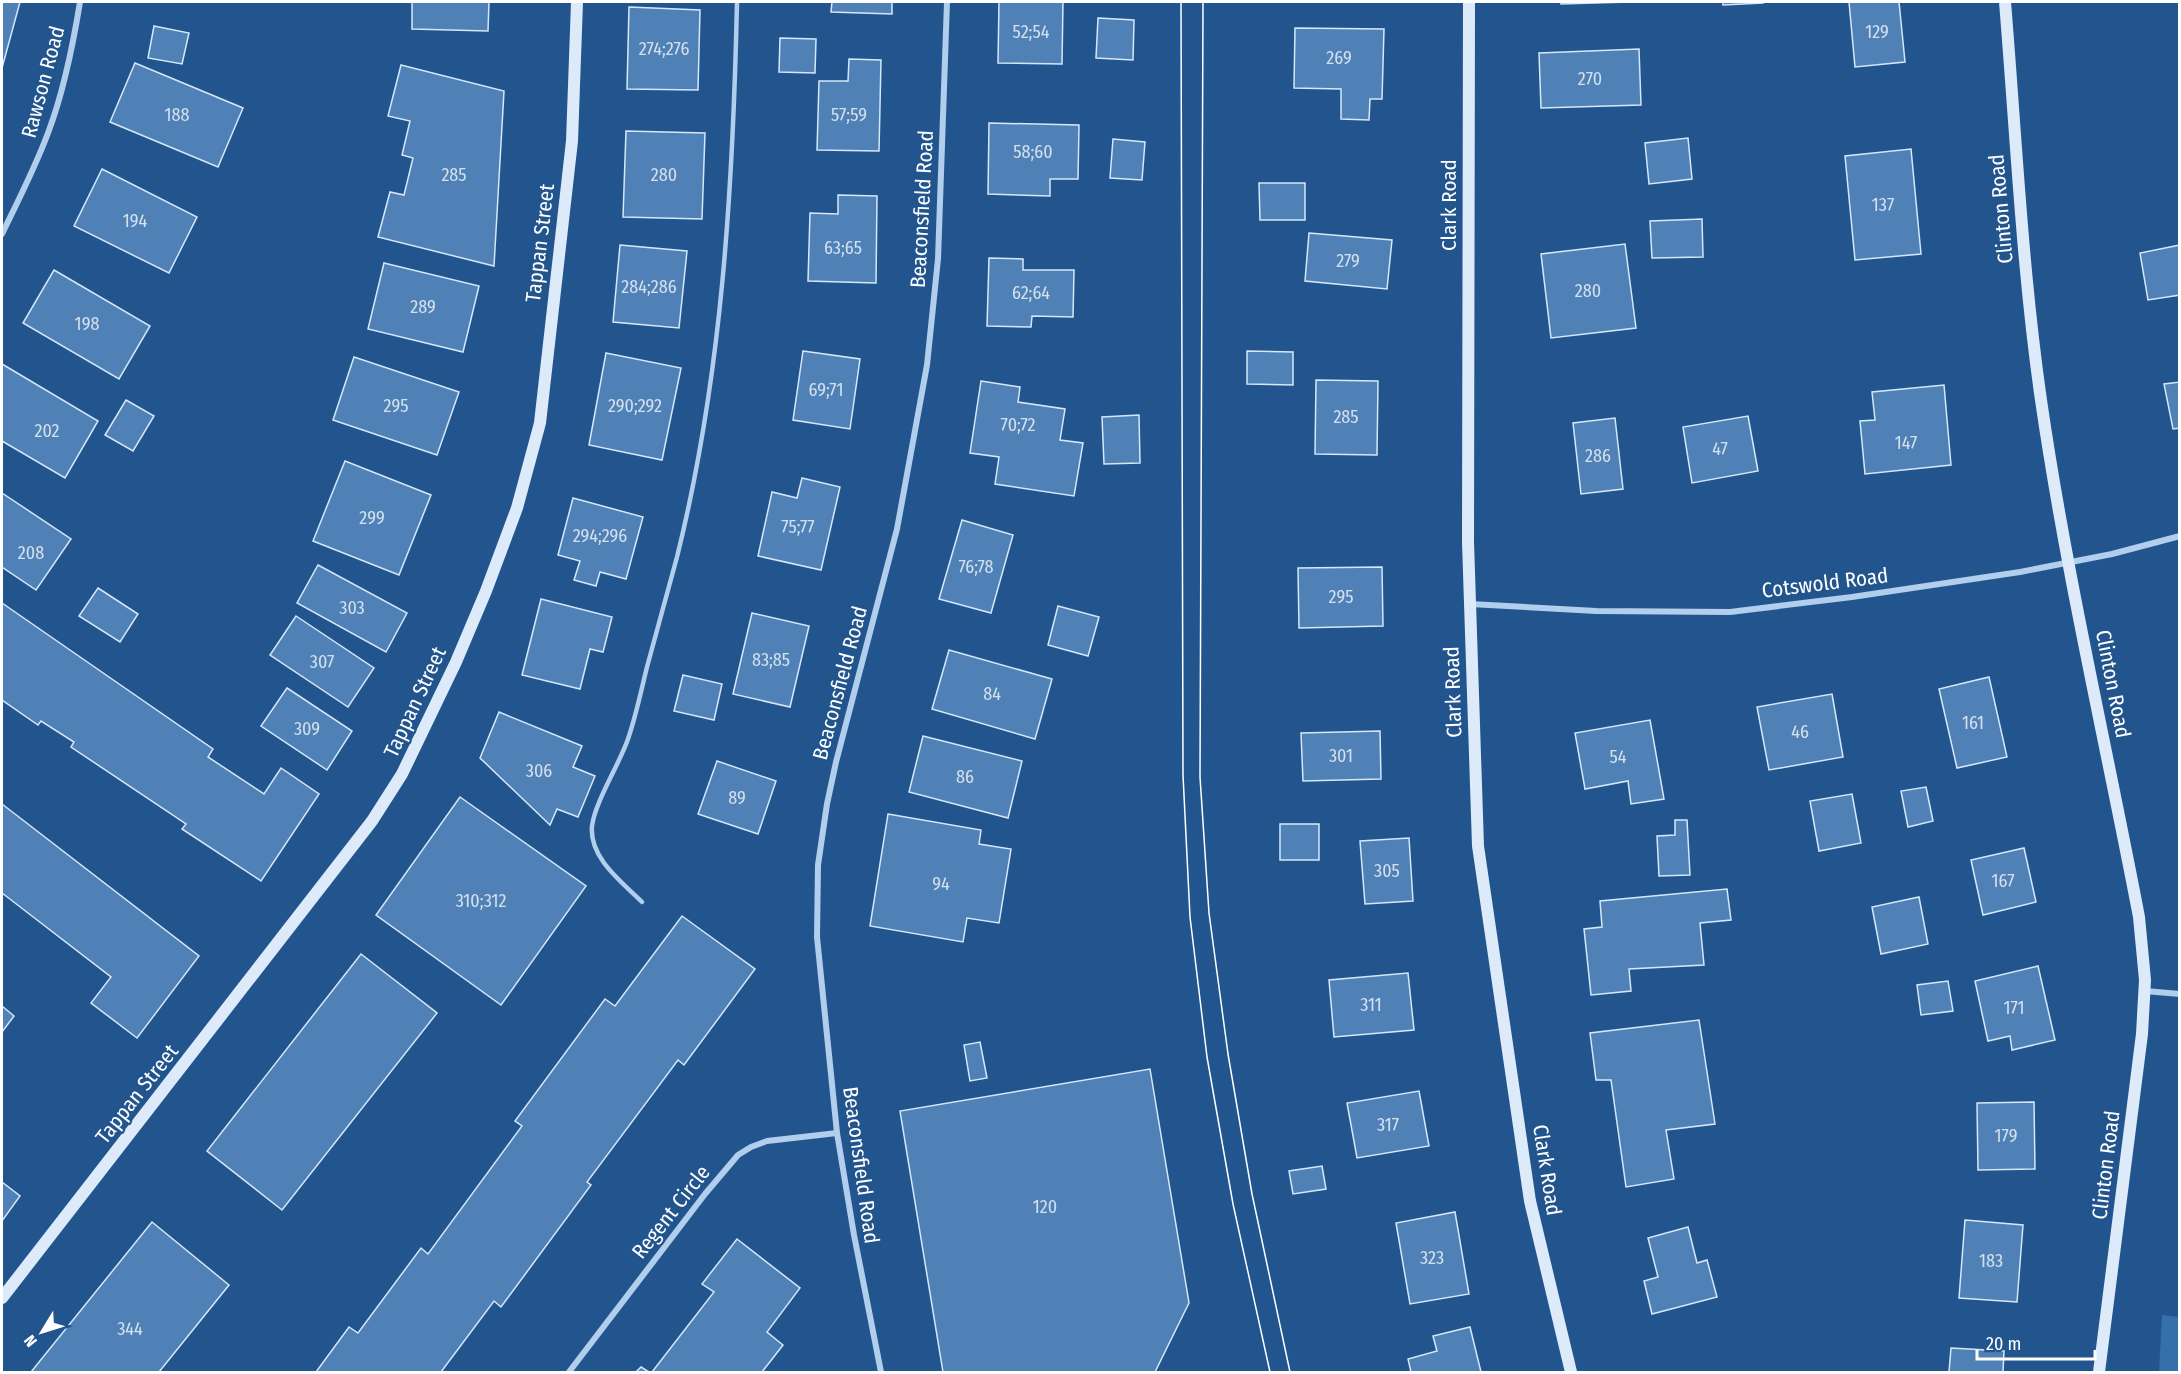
<svg xmlns="http://www.w3.org/2000/svg" width="2181" height="1374" font-family="'Fira Sans Condensed',sans-serif">
  <rect width="100%" height="100%" fill="#22558e"/>
  <path fill="#3670ab" d="M2162,1315L2179,1317V1372H2159Z"/>
  <g fill="#4f81b7" stroke="#d6e7f9" stroke-width="1.5">
    <path d="M2,2H20L2,68Z"/>
    <path d="M412,2H489L488,31L412,29Z"/>
    <path d="M832,2H892V14L831,12Z"/>
    <path d="M999,2H1063L1062,64L998,63Z"/>
    <path d="M1561,2H1629L1561,4Z"/>
    <path d="M1723,2H1763V3L1723,5Z"/>
    <path d="M1849,2H1899L1905,62L1855,67Z"/>
    <path d="M629,7L700,10L698,90L627,89Z"/>
    <path d="M1098,18L1134,20L1133,60L1096,58Z"/>
    <path d="M154,26L189,33L182,64L148,58Z"/>
    <path d="M1295,28L1384,29L1382,99H1370L1369,120L1341,119V89L1294,88Z"/>
    <path d="M780,38L816,39L815,73L779,72Z"/>
    <path d="M1639,49L1641,105L1541,108L1539,53Z"/>
    <path d="M849,59L881,60L879,151L817,150L819,81H848Z"/>
    <path d="M135,63L243,108L218,167L110,122Z"/>
    <path d="M401,65L504,91L494,266L378,237L390,192L404,195L413,158L402,155L410,121L388,116Z"/>
    <path d="M989,123L1079,125L1078,179H1050V196L988,194Z"/>
    <path d="M626,131L705,133L702,219L623,217Z"/>
    <path d="M1688,138L1692,179L1649,184L1645,143Z"/>
    <path d="M1113,139L1145,142L1142,180L1110,178Z"/>
    <path d="M1911,149L1921,254L1855,260L1845,156Z"/>
    <path d="M102,169L197,217L169,273L74,226Z"/>
    <path d="M1259,183H1305V220H1260Z"/>
    <path d="M838,195L877,196L876,283L808,281L810,213L838,214Z"/>
    <path d="M1702,219L1703,257L1652,258L1650,221Z"/>
    <path d="M1309,233L1392,240L1387,289L1305,281Z"/>
    <path d="M1625,244L1636,328L1551,338L1541,254Z"/>
    <path d="M620,245L687,251L679,328L613,322Z"/>
    <path d="M2180,245V295L2148,300L2140,253Z"/>
    <path d="M989,258L1023,259V270H1074L1073,317L1032,316L1031,327L987,326Z"/>
    <path d="M384,263L479,286L463,352L368,329Z"/>
    <path d="M54,270L150,326L119,379L23,323Z"/>
    <path d="M803,351L860,359L850,429L793,420Z"/>
    <path d="M1247,351L1293,352V385L1247,384Z"/>
    <path d="M606,353L681,368L662,460L589,445Z"/>
    <path d="M354,357L459,392L437,455L333,420Z"/>
    <path d="M2,364L98,421L65,478L2,441Z"/>
    <path d="M1316,380L1378,381L1377,455L1315,454Z"/>
    <path d="M981,381L1020,387L1018,402L1065,409L1060,440L1083,443L1074,496L995,484L999,457L970,453Z"/>
    <path d="M2180,382V428L2173,429L2164,384Z"/>
    <path d="M1944,385L1951,465L1865,474L1860,421L1875,420L1872,392Z"/>
    <path d="M126,400L154,416L133,451L105,435Z"/>
    <path d="M1139,415L1140,463L1104,464L1102,417Z"/>
    <path d="M1748,416L1758,471L1692,483L1683,427Z"/>
    <path d="M1615,418L1623,489L1581,494L1573,423Z"/>
    <path d="M345,461L431,495L399,575L313,541Z"/>
    <path d="M802,478L840,487L821,570L758,556L772,492L797,498Z"/>
    <path d="M2,493L71,539L36,590L2,567Z"/>
    <path d="M573,498L643,517L626,579L600,572L596,586L574,580L580,561L558,555Z"/>
    <path d="M962,520L1013,535L991,613L939,599Z"/>
    <path d="M318,565L407,613L386,652L297,603Z"/>
    <path d="M1382,567L1383,626L1299,628L1298,568Z"/>
    <path d="M98,588L138,614L120,642L79,616Z"/>
    <path d="M541,599L612,617L603,652L590,649L580,689L522,675Z"/>
    <path d="M2,603L213,749L208,757L264,794L281,768L319,794L261,881L182,829L186,824L71,747L74,742L41,721L38,725L2,700Z"/>
    <path d="M1058,606L1099,617L1088,656L1048,645Z"/>
    <path d="M752,613L809,626L790,707L733,694Z"/>
    <path d="M296,616L374,668L348,707L270,655Z"/>
    <path d="M949,650L1052,679L1035,739L932,709Z"/>
    <path d="M683,675L722,684L714,720L674,711Z"/>
    <path d="M1989,677L2007,757L1957,768L1939,689Z"/>
    <path d="M287,688L352,731L327,770L261,726Z"/>
    <path d="M1832,694L1843,757L1769,770L1757,707Z"/>
    <path d="M499,712L582,746L573,767L595,776L578,817L557,809L550,825L480,758Z"/>
    <path d="M1650,720L1664,799L1631,804L1628,781L1585,789L1575,733Z"/>
    <path d="M1380,731L1381,779L1303,781L1301,733Z"/>
    <path d="M923,736L1022,761L1008,818L909,792Z"/>
    <path d="M717,761L776,781L758,834L698,814Z"/>
    <path d="M1926,787L1933,821L1908,827L1901,791Z"/>
    <path d="M1852,794L1861,843L1819,851L1810,801Z"/>
    <path d="M460,797L586,886L501,1005L376,915Z"/>
    <path d="M2,804L199,956L137,1038L91,1003L111,977L2,893Z"/>
    <path d="M888,814L981,830L979,844L1011,849L999,923L967,918L963,942L870,926Z"/>
    <path d="M1675,820H1687L1690,875L1659,876L1657,836L1675,835Z"/>
    <rect x="1280" y="824" width="39" height="36"/>
    <path d="M1409,838L1413,901L1365,904L1360,841Z"/>
    <path d="M2024,848L2036,902L1983,915L1971,860Z"/>
    <path d="M1727,889L1731,920L1700,923L1704,965L1629,969L1631,991L1591,995L1584,929L1602,927L1600,901Z"/>
    <path d="M1919,897L1928,944L1881,954L1872,907Z"/>
    <path d="M682,916L755,969L684,1065L678,1060L587,1182L591,1185L501,1307L494,1301L441,1372H316L349,1327L358,1333L421,1248L428,1254L522,1126L515,1121L605,999L615,1006Z"/>
    <path d="M361,954L437,1013L282,1210L207,1151Z"/>
    <path d="M2038,966L2055,1040L2012,1050L2010,1036L1988,1041L1975,981Z"/>
    <path d="M1408,973L1414,1030L1334,1037L1329,980Z"/>
    <path d="M1948,981L1953,1011L1921,1015L1917,985Z"/>
    <path d="M2,1006L14,1016L2,1032Z"/>
    <path d="M1699,1020L1715,1124L1666,1130L1674,1179L1626,1187L1611,1080H1596L1590,1033Z"/>
    <path d="M980,1042L987,1078L970,1081L964,1045Z"/>
    <path d="M1150,1069L1189,1303L1155,1372H943L900,1111Z"/>
    <path d="M1419,1091L1429,1146L1357,1158L1347,1103Z"/>
    <path d="M2034,1102L2035,1169L1978,1170L1977,1103Z"/>
    <path d="M1322,1166L1326,1189L1293,1194L1289,1171Z"/>
    <path d="M2,1182L20,1196L2,1221Z"/>
    <path d="M1455,1212L1469,1294L1410,1304L1396,1223Z"/>
    <path d="M1965,1220L2023,1225L2017,1302L1959,1298Z"/>
    <path d="M152,1222L229,1285L159,1372H31Z"/>
    <path d="M1688,1227L1697,1263L1707,1260L1717,1297L1652,1314L1644,1281L1658,1277L1648,1238Z"/>
    <path d="M737,1239L800,1288L767,1332L783,1345L762,1372H652L714,1292L702,1284Z"/>
    <path d="M1470,1327L1481,1372H1411L1408,1359L1437,1351L1433,1336Z"/>
    <path d="M1951,1348L2004,1351L2003,1372H1949Z"/>
    <path d="M641,1367L649,1372H636Z"/>
  </g>
  <g fill="none" stroke-linecap="round" stroke-linejoin="round">
    <path stroke="#b1ceec" stroke-width="4.5" d="M642,902C622,882 589,858 592,826C595,802 619,765 628,739C636,716 641,691 647,667C657,630 667,594 677,557C722,376 733,188 737,2"/>
    <g stroke="#b1ceec" stroke-width="6">
      <path d="M2,234C18,201 35,168 48,133C64,91 73,45 80,2"/>
      <path d="M1470,604L1596,611L1730,612L1852,597L2020,572L2112,554L2180,536"/>
      <path d="M2145,991L2180,994"/>
      <path d="M569,1372L705,1194L738,1155L751,1147L767,1141L837,1133"/>
      <path d="M881,1372L854,1235L837,1133L817,937L818,865L827,804L836,762L897,529L927,365L938,259L947,2"/>
    </g>
    <g stroke="#ddeaf9" stroke-width="12">
      <path d="M1469,2L1468,542L1478,846L1530,1201L1571,1372"/>
      <path d="M2005,2C2016,135 2022,268 2041,400C2066,573 2106,744 2139,917L2145,980L2142,1034L2099,1372"/>
      <path d="M2,1298L372,821L402,774L456,662L486,591L517,508L540,423L572,141L577,2"/>
    </g>
    <g stroke="#fff" stroke-width="1.5">
      <path d="M1181,2L1183,775L1190,917L1207,1057L1233,1204L1270,1372"/>
      <path d="M1203,2L1200,777L1209,913L1228,1054L1252,1194L1290,1372"/>
    </g>
  </g>
  <g text-anchor="middle" dominant-baseline="central" stroke-width="4.5" stroke-linejoin="round" paint-order="stroke">
    <g font-size="18" fill="#d3e0ed">
      <text x="1031" y="32">52;54</text>
      <text x="1877" y="32">129</text>
      <text x="664" y="49">274;276</text>
      <text x="1339" y="58">269</text>
      <text x="1590" y="79">270</text>
      <text x="177" y="115">188</text>
      <text x="849" y="115">57;59</text>
      <text x="1033" y="152">58;60</text>
      <text x="454" y="175">285</text>
      <text x="664" y="175">280</text>
      <text x="1883" y="205">137</text>
      <text x="135" y="221">194</text>
      <text x="843" y="248">63;65</text>
      <text x="1348" y="261">279</text>
      <text x="649" y="287">284;286</text>
      <text x="1588" y="291">280</text>
      <text x="1031" y="293">62;64</text>
      <text x="423" y="307">289</text>
      <text x="87" y="324">198</text>
      <text x="826" y="390">69;71</text>
      <text x="396" y="406">295</text>
      <text x="635" y="406">290;292</text>
      <text x="1346" y="417">285</text>
      <text x="1018" y="425">70;72</text>
      <text x="47" y="431">202</text>
      <text x="1906" y="443">147</text>
      <text x="1720" y="449">47</text>
      <text x="1598" y="456">286</text>
      <text x="372" y="518">299</text>
      <text x="798" y="527">75;77</text>
      <text x="600" y="536">294;296</text>
      <text x="31" y="553">208</text>
      <text x="976" y="567">76;78</text>
      <text x="1341" y="597">295</text>
      <text x="352" y="608">303</text>
      <text x="771" y="660">83;85</text>
      <text x="322" y="662">307</text>
      <text x="992" y="694">84</text>
      <text x="1973" y="723">161</text>
      <text x="307" y="729">309</text>
      <text x="1800" y="732">46</text>
      <text x="1341" y="756">301</text>
      <text x="1618" y="757">54</text>
      <text x="539" y="771">306</text>
      <text x="965" y="777">86</text>
      <text x="737" y="798">89</text>
      <text x="1387" y="871">305</text>
      <text x="2003" y="881">167</text>
      <text x="941" y="884">94</text>
      <text x="481" y="901">310;312</text>
      <text x="1371" y="1005">311</text>
      <text x="2014" y="1008">171</text>
      <text x="1388" y="1125">317</text>
      <text x="2006" y="1136">179</text>
      <text x="1045" y="1207">120</text>
      <text x="1432" y="1258">323</text>
      <text x="1991" y="1261">183</text>
      <text x="130" y="1329">344</text>
    </g>
    <g font-size="21" fill="#fff" stroke="#22558e">
      <text transform="translate(43 82) rotate(-75)">Rawson Road</text>
      <text transform="translate(1449 205) rotate(-90)">Clark Road</text>
      <text transform="translate(922 209) rotate(-87)">Beaconsfield Road</text>
      <text transform="translate(2001 209) rotate(-95)">Clinton Road</text>
      <text transform="translate(540 243) rotate(-83)">Tappan Street</text>
      <text transform="translate(1825 583) rotate(-7)">Cotswold Road</text>
      <text transform="translate(840 683) rotate(-75)">Beaconsfield Road</text>
      <text transform="translate(2113 684) rotate(79)">Clinton Road</text>
      <text transform="translate(1453 692) rotate(-92)">Clark Road</text>
      <text transform="translate(415 702) rotate(-65)">Tappan Street</text>
      <text transform="translate(137 1094) rotate(-52)">Tappan Street</text>
      <text transform="translate(861 1165) rotate(82)">Beaconsfield Road</text>
      <text transform="translate(2106 1165) rotate(-83)">Clinton Road</text>
      <text transform="translate(1547 1170) rotate(81)">Clark Road</text>
      <text transform="translate(671 1212) rotate(-52)">Regent Circle</text>
    </g>
  </g>
  <rect width="2181" height="1374" fill="none" stroke="#ffffff" stroke-width="6"/>
  <g transform="translate(42 1332) rotate(232)" stroke="#22558e" stroke-width="4.5" paint-order="stroke">
  <path d="M0-4.5L10 22L0 15L-10 22Z" fill="#ffffff"/>
  <text y="-9" font-size="16" font-weight="bold" text-anchor="middle" fill="#ffffff">N</text>
  </g>
  <path d="M1977 1350v9h118v-9" fill="none" stroke="#ffffff" stroke-width="3"/>
  <text x="1986" y="1350" font-size="18" fill="#ffffff" stroke="#22558e" stroke-width="4.5" paint-order="stroke">20 m</text>
</svg>
